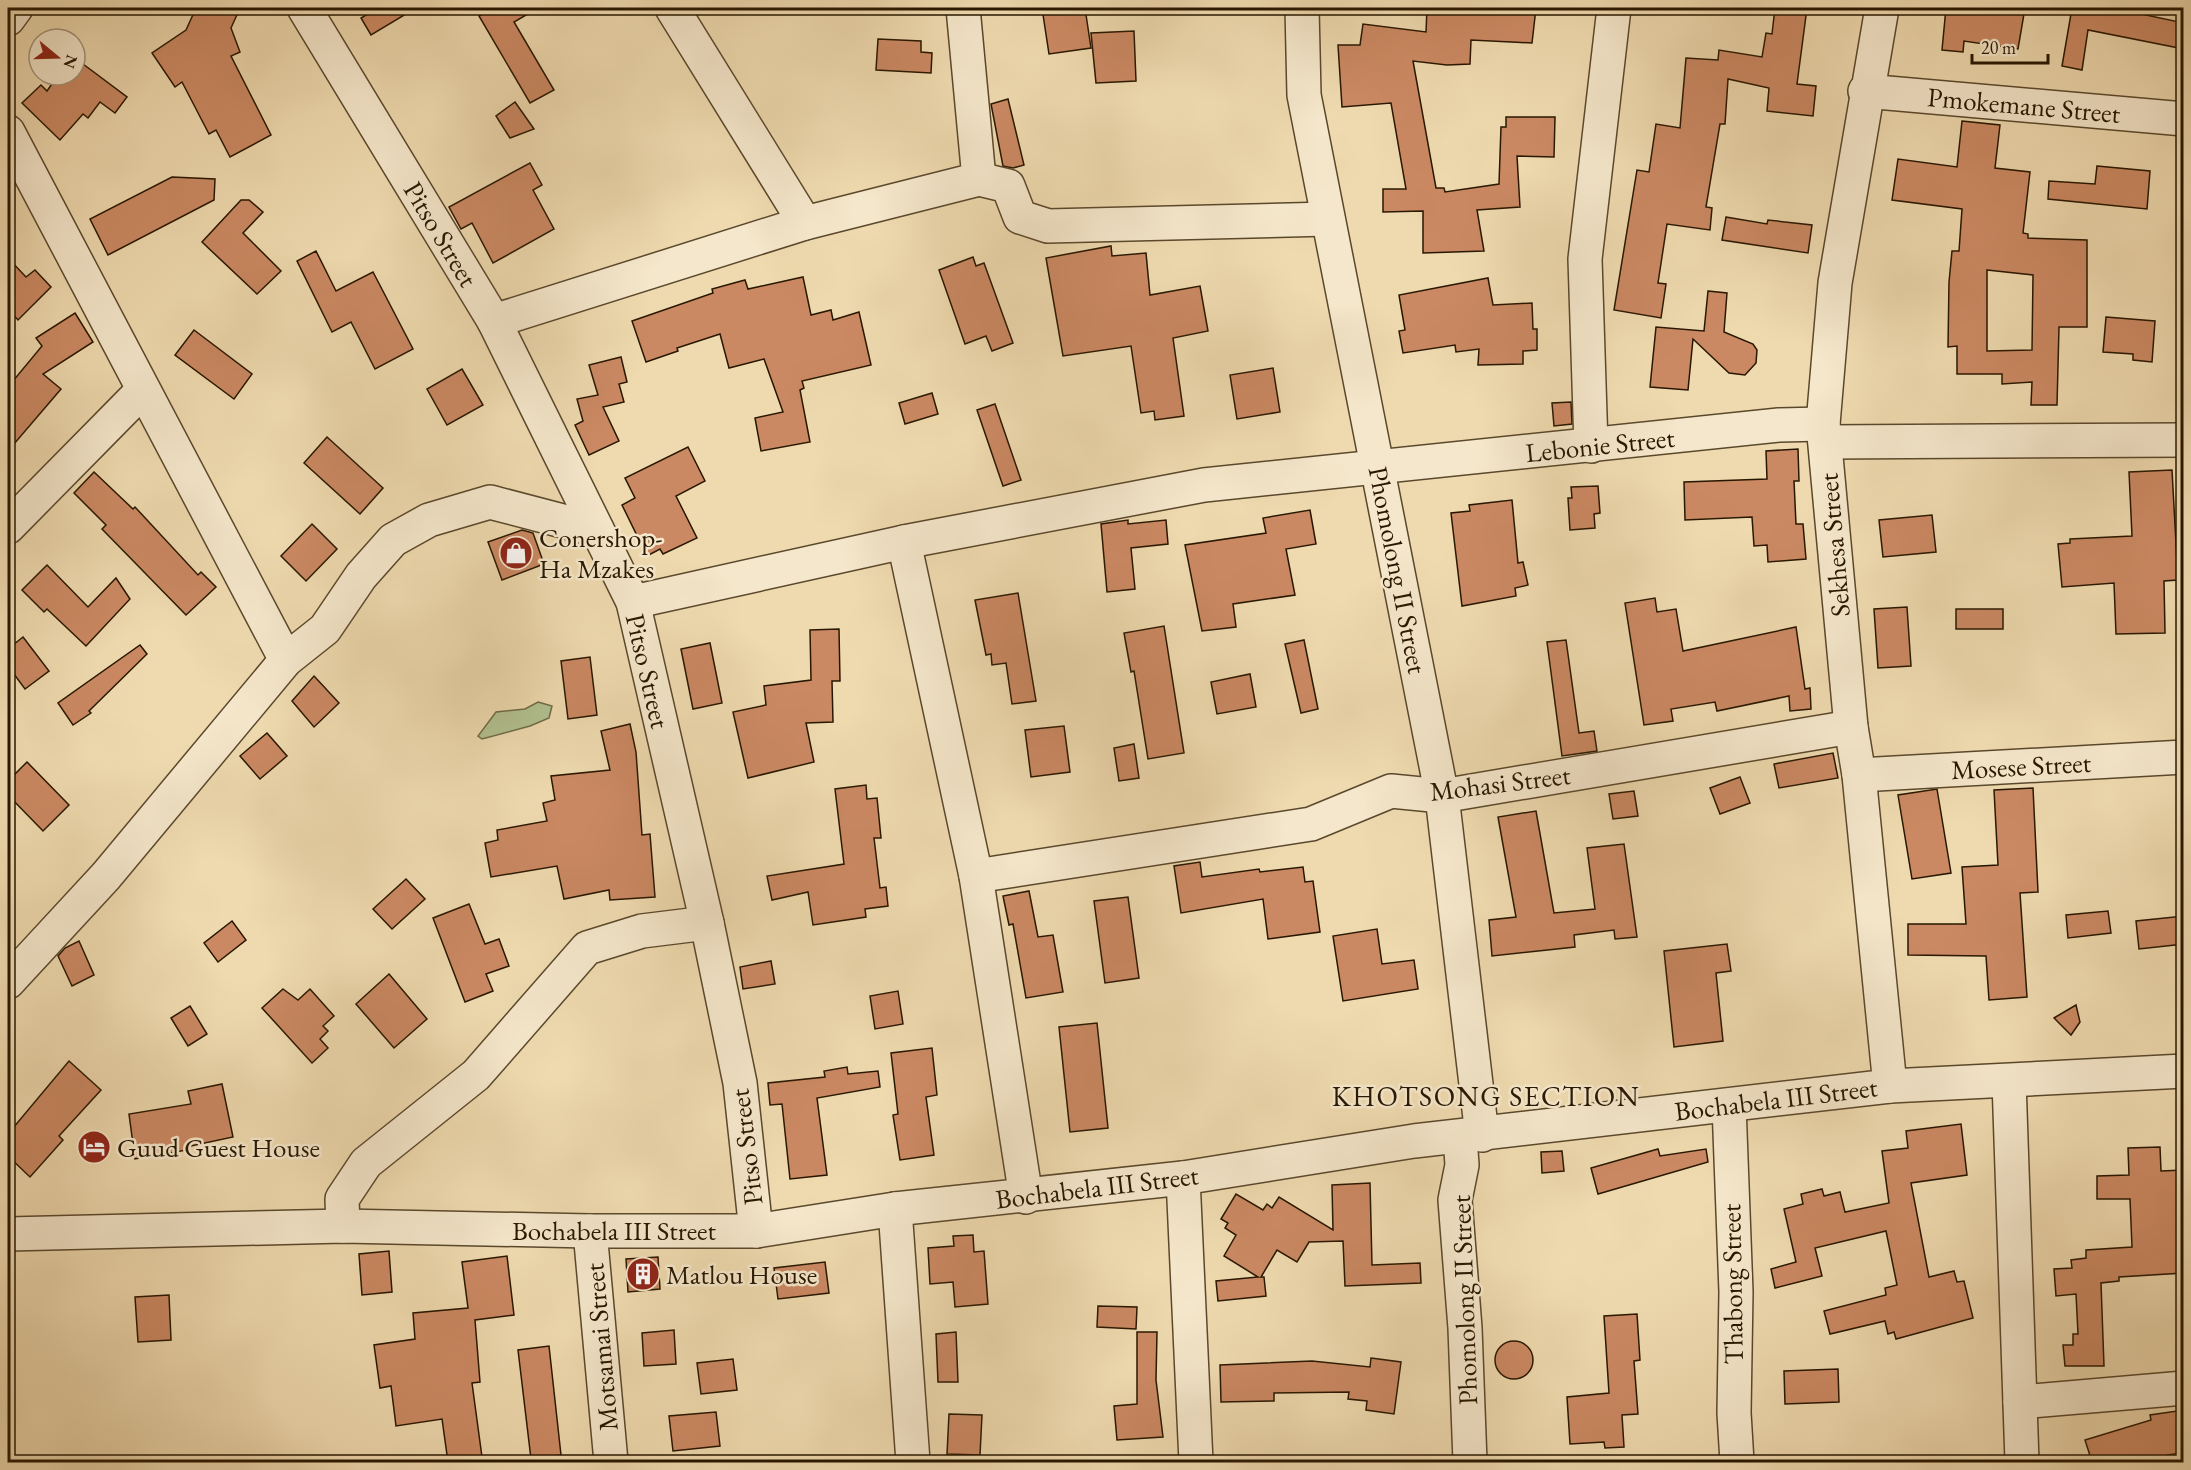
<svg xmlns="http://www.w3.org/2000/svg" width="2191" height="1470" font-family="'EB Garamond',serif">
  <rect width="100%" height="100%" fill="#efdaaf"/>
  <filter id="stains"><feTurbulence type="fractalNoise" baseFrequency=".00333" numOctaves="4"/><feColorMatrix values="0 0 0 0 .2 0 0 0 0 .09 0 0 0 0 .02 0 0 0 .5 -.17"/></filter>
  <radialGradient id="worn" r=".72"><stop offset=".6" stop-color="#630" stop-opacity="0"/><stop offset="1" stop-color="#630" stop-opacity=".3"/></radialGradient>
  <path fill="#b2c190" stroke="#6d6c48" stroke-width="1.5" d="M538,702L552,706L549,718L530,726L482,739L478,736L496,712L525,709Z"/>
  <g fill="#cb8963" stroke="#281700" stroke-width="1.5" fill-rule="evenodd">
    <path d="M196,8H240L231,28L240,52L231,56L271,135L230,157L216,130L209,134L182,82L175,87L152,53L186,30Z"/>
    <path d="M378,8H416L371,35L361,18Z"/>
    <path d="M494,8H538L514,22L554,90L530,103L479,16Z"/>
    <path d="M1042,8H1085L1091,48L1049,54Z"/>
    <path d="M1427,8H1536L1532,43L1471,40L1470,64L1447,65L1413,61L1436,188H1444L1445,192L1499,184L1501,127H1506V117H1555L1554,157L1517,156L1520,207L1477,210L1484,251L1423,253V211L1383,212V189H1406L1391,103L1342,107L1338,45H1360L1363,24L1426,32Z"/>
    <path d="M1775,8H1807L1797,84L1816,86L1813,116L1767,111L1769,88L1728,79L1725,124H1720L1706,207L1712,208L1710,230L1667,224L1658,283L1666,284L1661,318L1614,310L1637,170L1649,172L1656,124L1680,128L1686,58L1718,60L1719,50L1762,57L1766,33L1772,34Z"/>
    <path d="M1946,8H2025L2018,49L1964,41L1963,52L1942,50Z"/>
    <path d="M2072,8H2142L2141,14L2184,23V49L2088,30L2082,70L2062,66Z"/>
    <path d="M1134,31L1136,81L1096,83L1091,33Z"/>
    <path d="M878,39L921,41V52L932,53L931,73L876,70Z"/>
    <path d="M75,58L127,97L115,113L100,102L88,118L83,114L60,140L22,103L41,85L47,91L58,75H75Z"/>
    <path d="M1008,99L1024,165L1013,168L1003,166L991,104Z"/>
    <path d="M515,102L534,129L510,138L496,116Z"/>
    <path d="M1962,121L2000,125L1995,168L2030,172L2023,233L2028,234V238L2087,240V327H2059L2057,405H2031L2032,382L2002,384V374H1957V346L1948,347L1949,282L1952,251H1959L1962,209L1892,200L1898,159L1957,167ZM1987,270L2033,275L2032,350L1987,351Z"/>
    <path d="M530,163L542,185L533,190L554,229L493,263L472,223L461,229L449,207Z"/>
    <path d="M2097,166L2150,171L2147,209L2048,199L2049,181L2095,184Z"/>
    <path d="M172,177L215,179L214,200L108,255L90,219Z"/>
    <path d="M241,200H249L263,212L243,233L281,271L257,294L202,242Z"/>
    <path d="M1726,217L1767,224L1768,220L1812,225L1808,253L1722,240Z"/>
    <path d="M1111,246L1112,256L1146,253L1150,295L1200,286L1208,331L1173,338L1184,416L1155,420L1154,411L1141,413L1131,346L1063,356L1046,258Z"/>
    <path d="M316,251L336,291L373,272L413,349L375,369L351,322L332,332L297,261Z"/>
    <path d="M973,257L976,266L984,263L1013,343L992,351L986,336L965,344L939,270Z"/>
    <path d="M8,258L26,277L35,270L51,287L18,320L8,309Z"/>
    <path d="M803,277L811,315L831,310L833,320L859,312L871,365L802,381L804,388L800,390L810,442L761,451L755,418L783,412L764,359L729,368L720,334L677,348L678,351L646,362L632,321L713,293L712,289L745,280L748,289Z"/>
    <path d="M1488,278L1493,305L1532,303L1533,329H1537V350L1523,351V364L1478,365L1479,349L1456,352L1455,345L1403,353L1399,331L1405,330L1399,295Z"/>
    <path d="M1708,291L1727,293L1724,332L1753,344L1757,350L1756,363L1745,375L1729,373L1693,339L1688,390L1650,387L1656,327L1704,331Z"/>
    <path d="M75,313L93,342L43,374L61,389L8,451V387L42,346L36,338Z"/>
    <path d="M2106,317L2155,321L2152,362L2133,360V354L2103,352Z"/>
    <path d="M194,330L252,374L234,399L175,355Z"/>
    <path d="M621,357L627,382L619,384L624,402L603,407L619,441L589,455L575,425L583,421L577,399L598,395L589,365Z"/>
    <path d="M1273,368L1280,412L1237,419L1230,375Z"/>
    <path d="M462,369L483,405L447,425L427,389Z"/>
    <path d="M932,393L938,414L905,424L899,403Z"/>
    <path d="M1571,402L1572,424L1554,426L1552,403Z"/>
    <path d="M995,404L1021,480L1003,486L977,410Z"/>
    <path d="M327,437L383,488L360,514L304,463Z"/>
    <path d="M688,447L705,481L676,496L697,538L663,554L660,549L647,556L622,505L635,498L625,478Z"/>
    <path d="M1798,449L1799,481H1794L1796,524H1803L1806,559L1768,562L1767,545L1754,546L1752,517L1685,520L1684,482L1767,479L1766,451Z"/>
    <path d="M2172,470L2178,580L2164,581L2165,633L2116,634L2114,583L2062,587L2058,544L2070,543V539L2132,536L2129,472Z"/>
    <path d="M94,472L133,509L135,507L198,575L201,572L216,587L186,615L102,529L106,525L74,493Z"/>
    <path d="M1598,486L1600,513L1594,514L1595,528L1570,530L1568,498H1572L1571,487Z"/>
    <path d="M1512,500L1518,563L1523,562L1528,585L1515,588L1516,596L1462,606L1451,513L1470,511L1469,505Z"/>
    <path d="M1310,510L1316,544L1286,549L1295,595L1233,604L1236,627L1202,631L1185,545L1266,533L1263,518Z"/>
    <path d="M1932,515L1936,552L1883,557L1879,520Z"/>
    <path d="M1128,520V524L1166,520L1168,544L1131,548L1135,589L1107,592L1101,524Z"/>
    <path d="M312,524L337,549L306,581L281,556Z"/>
    <path d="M522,530L533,533L544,564L502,580L488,542Z"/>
    <path d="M47,565L88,607L116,578L130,599L86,646L47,609L44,612L22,590Z"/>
    <path d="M1018,593L1036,701L1012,704L1006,663L992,665L991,654L986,655L975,600Z"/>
    <path d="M1655,598L1657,612L1676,609L1683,651L1796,627L1805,689L1810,688L1811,709L1790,711L1789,696L1717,711L1715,702L1671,709L1673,721L1644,725L1625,603Z"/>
    <path d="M1907,607L1911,666L1878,668L1874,609Z"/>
    <rect x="1956" y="609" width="47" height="20"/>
    <path d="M1164,626L1184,753L1148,759L1134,671L1131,672L1124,633Z"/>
    <path d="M839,629L840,681H832L833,722L806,723L814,762L748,778L733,712L766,705L764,686L811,680L810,630Z"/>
    <path d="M23,637L49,671L25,689L8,666V649Z"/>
    <path d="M1304,640L1318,709L1301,713L1285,644Z"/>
    <path d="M1566,640L1579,733L1594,731L1597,751L1562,756L1547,642Z"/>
    <path d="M710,643L722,703L693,709L681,649Z"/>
    <path d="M140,645L147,654L89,711L91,713L73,725L58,703Z"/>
    <path d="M590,657L597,715L568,719L561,661Z"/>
    <path d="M1250,674L1256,707L1217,714L1211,682Z"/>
    <path d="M314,676L339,703L314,727L292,701Z"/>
    <path d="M630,724L636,752L642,835L650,834L655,897L610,900L609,890L564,899L557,866L491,877L485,843L498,840L497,830L547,821L543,803L555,800L551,776L610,770L601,731Z"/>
    <path d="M1064,726L1070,772L1031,777L1025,730Z"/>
    <path d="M267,733L287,756L260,779L240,756Z"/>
    <path d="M1134,744L1139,778L1119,781L1114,748Z"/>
    <path d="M1833,753L1838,778L1779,788L1774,764Z"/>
    <path d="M27,762L69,805L43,831L8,795V781Z"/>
    <path d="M1740,777L1750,803L1720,814L1710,788Z"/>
    <path d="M866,785L867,799L877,798L881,838H874L880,888L886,887L888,906L865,909L866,917L813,925L808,892L772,900L767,876L844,864L835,789Z"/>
    <path d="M2033,788L2038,892L2020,893L2027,997L1989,1000L1986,956L1908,955V924H1966L1962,867L1998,865L1994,790Z"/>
    <path d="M1937,789L1951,873L1912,879L1898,795Z"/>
    <path d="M1634,791L1638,816L1613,819L1609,794Z"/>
    <path d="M1536,811L1554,913L1595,909L1587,848L1624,844L1637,937L1615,939L1614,930L1574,935L1575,947L1492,956L1489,920L1516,917L1498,817Z"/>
    <path d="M1200,862L1202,877L1259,869L1260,872L1303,867L1305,882L1313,881L1320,932L1268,939L1263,899L1181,913L1174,866Z"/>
    <path d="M406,879L425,899L392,929L373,909Z"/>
    <path d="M1029,891L1038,937L1053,935L1063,992L1026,998L1013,924L1009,925L1003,896Z"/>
    <path d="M1128,897L1139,978L1105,983L1094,901Z"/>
    <path d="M469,904L485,944L499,939L509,966L486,974L493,991L465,1002L433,918Z"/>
    <path d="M2108,911L2111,933L2068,938L2066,915Z"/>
    <path d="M2184,916V944L2139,949L2136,921Z"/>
    <path d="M232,921L246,940L218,962L204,943Z"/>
    <path d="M1377,929L1382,964L1414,960L1418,989L1343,1001L1333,936Z"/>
    <path d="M79,941L94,975L72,986L58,956L65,948Z"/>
    <path d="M1727,944L1731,971L1716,973L1723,1041L1674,1047L1664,951Z"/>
    <path d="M771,961L775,984L743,989L740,967Z"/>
    <path d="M389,974L427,1019L394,1048L356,1004Z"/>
    <path d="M283,989L298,1000L310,989L334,1016L323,1026L328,1031L320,1039L328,1048L312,1063L262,1008Z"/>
    <path d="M898,991L903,1024L875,1029L870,996Z"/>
    <path d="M2076,1005L2080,1022L2071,1035L2054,1018Z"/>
    <path d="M190,1006L207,1034L188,1046L171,1018Z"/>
    <path d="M1097,1023L1108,1128L1070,1132L1059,1027Z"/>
    <path d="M932,1048L937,1095L926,1097L934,1155L900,1160L893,1115L898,1114L891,1053Z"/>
    <path d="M69,1061L101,1090L59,1136L63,1140L30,1177L8,1156V1134Z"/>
    <path d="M847,1067L848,1074L878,1071L880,1087L817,1098L827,1175L790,1179L782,1104L770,1105L768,1083L825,1077L824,1071Z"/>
    <path d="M222,1084L233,1137L186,1147L187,1150L135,1159L129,1114L191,1104L188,1091Z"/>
    <path d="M1961,1124L1967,1175L1911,1183L1929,1277L1954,1271L1957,1282L1964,1281L1973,1318L1896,1339L1894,1332L1888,1334L1885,1321L1830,1334L1824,1311L1886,1295L1885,1288L1897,1285L1886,1231L1815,1248L1822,1276L1775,1288L1771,1269L1796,1262L1784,1209L1803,1204L1801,1194L1822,1189L1824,1196L1840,1192L1845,1212L1889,1203L1882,1151L1908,1148L1906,1131Z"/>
    <path d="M2160,1147L2161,1171L2184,1170V1273L2119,1277V1281L2101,1283L2104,1366H2065L2063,1345H2073V1334H2078L2076,1294L2056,1296L2054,1269L2072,1268L2071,1260L2086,1258V1250L2132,1247L2130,1199H2097V1176L2129,1175L2128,1148Z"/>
    <path d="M1658,1149L1660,1156L1706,1149L1708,1162L1598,1194L1591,1168Z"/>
    <path d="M1562,1151L1564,1171L1542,1173L1541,1152Z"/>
    <path d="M1370,1183L1372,1265L1420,1263L1421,1283L1345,1286L1343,1241L1309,1242L1297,1262L1277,1250L1261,1277H1264L1266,1296L1218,1301L1216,1281L1258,1277L1224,1256L1236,1235L1225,1228L1228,1223L1221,1219L1236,1194L1263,1210L1267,1204L1272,1208L1279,1197L1333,1230L1332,1185Z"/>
    <path d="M973,1235L974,1252L984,1251L988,1304L955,1307L953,1282L930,1284L928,1248L954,1246L953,1236Z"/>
    <path d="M389,1251L392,1292L362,1295L359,1254Z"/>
    <path d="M507,1256L514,1315L475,1320L480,1382L472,1383L482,1457L448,1462L442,1419L396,1426L391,1386L380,1388L374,1345L415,1339L413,1313L468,1308L462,1262Z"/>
    <path d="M658,1257L660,1289L628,1292L626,1259Z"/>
    <path d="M825,1262L829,1293L778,1299L774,1268Z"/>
    <path d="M169,1295L171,1340L138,1342L135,1297Z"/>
    <path d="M1098,1306L1137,1307L1136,1329L1097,1327Z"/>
    <path d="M1637,1314L1640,1360L1634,1361L1638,1414L1622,1415L1624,1447L1605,1448L1604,1442L1570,1444L1567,1397L1609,1393L1604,1316Z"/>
    <path d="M674,1330L676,1364L644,1366L642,1333Z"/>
    <path d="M956,1332L958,1382H938L936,1334Z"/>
    <path d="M1137,1332H1157L1156,1380L1163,1437L1117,1440L1114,1406L1137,1404Z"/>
    <circle cx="1514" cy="1360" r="19"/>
    <path d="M549,1346L561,1455L531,1459L518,1350Z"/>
    <path d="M1371,1358L1401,1362L1394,1414L1366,1410L1367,1401L1348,1399L1349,1392L1274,1393V1401L1221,1402L1220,1365L1312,1361L1370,1367Z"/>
    <path d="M733,1359L737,1390L701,1394L697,1363Z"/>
    <path d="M1838,1369L1839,1402L1785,1404L1784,1371Z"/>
    <path d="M2184,1410V1453L2167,1455L2168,1462H2092L2085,1440L2151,1420L2150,1415Z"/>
    <path d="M716,1412L720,1446L673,1451L669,1416Z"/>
    <path d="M949,1414L982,1415L980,1455L947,1454Z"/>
  </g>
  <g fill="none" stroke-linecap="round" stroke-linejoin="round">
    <defs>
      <g id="minor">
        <path d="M304,8L494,321L633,602L707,923L740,1083L756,1231"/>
        <path d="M672,8L805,223"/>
        <path d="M1302,8L1304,95L1442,796L1482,1135"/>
        <path d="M1882,8L1835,283L1823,424L1851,727L1859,775L1890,1086"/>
        <path d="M8,19L16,8"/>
        <path d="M1865,91L2184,119"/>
        <path d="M8,132L286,660"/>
        <path d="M979,179L1008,186L1020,217L1048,226L1328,219"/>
        <path d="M494,321L805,223L979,179L963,8"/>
        <path d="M1825,442L2184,440"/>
        <path d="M1591,446L1585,259L1614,8"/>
        <path d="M8,527L143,390"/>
        <path d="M904,542L976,876L1026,1197"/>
        <path d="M633,602L904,542L1204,485L1779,425L1823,424"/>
        <path d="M1859,775L2184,757"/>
        <path d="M976,876L1311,824L1391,791L1442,796L1851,727"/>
        <path d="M8,982L106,876L286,660L325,629L361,576L393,540L429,520L490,502L597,530"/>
        <path d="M2009,1081L2022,1462"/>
        <path d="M1729,1105L1736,1292L1734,1413L1737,1462"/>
        <path d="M1460,1137L1462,1165L1455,1200L1465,1328L1470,1462"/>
        <path d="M1183,1178L1196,1462"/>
        <path d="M895,1209L913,1462"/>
        <path d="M343,1226L342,1199L366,1163L476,1075L587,948L642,931L707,923"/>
        <path d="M590,1231L611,1462"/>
        <path d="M8,1234L343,1226L590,1231H756L895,1209L1183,1178L1414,1141L1890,1086L2184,1071"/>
        <path d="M2020,1402L2184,1388"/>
      </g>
    </defs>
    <use href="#minor" stroke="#5a482c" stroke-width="36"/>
    <use href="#minor" stroke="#f5e7cb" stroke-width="33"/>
  </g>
  <defs>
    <symbol id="shop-disc" viewBox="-11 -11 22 22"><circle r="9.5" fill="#8f2418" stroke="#f5e7cb"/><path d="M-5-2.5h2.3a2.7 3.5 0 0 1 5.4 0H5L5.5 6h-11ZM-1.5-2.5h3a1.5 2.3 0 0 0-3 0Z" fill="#fff"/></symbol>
    <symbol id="hotel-disc" viewBox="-11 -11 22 22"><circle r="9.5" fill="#8f2418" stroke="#f5e7cb"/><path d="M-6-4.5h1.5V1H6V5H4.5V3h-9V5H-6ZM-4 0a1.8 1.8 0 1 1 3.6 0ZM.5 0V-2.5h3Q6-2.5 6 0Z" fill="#fff"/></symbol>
    <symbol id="building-disc" viewBox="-11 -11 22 22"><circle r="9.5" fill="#8f2418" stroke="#f5e7cb"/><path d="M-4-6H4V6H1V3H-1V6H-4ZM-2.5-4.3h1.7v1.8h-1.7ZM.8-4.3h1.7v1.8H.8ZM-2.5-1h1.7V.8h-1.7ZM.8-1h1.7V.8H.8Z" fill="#fff"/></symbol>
  </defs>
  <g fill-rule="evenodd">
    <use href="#shop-disc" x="497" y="534" width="38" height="38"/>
    <use href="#hotel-disc" x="75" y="1128" width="38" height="38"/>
    <use href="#building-disc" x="624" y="1255" width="38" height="38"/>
  </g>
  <g text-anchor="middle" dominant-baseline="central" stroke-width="5" stroke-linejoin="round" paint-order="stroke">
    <g font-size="27" fill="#281700" stroke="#f5e7cb">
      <text transform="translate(2024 105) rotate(5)">Pmokemane Street</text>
      <text transform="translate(441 234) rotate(59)">Pitso Street</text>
      <text transform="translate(1600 445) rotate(-6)">Lebonie Street</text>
      <text transform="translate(1834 545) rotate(-95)">Sekhesa Street</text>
      <text transform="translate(1398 570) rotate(79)">Phomolong II Street</text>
      <text transform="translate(648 671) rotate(77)">Pitso Street</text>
      <text transform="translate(2021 766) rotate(-3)">Mosese Street</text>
      <text transform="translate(1500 783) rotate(-7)">Mohasi Street</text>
      <text transform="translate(1776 1099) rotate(-7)">Bochabela III Street</text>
      <text transform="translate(746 1147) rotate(-97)">Pitso Street</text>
      <text transform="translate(1097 1187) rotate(-7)">Bochabela III Street</text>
      <text x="614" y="1230">Bochabela III Street</text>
      <text transform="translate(1732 1284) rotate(-91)">Thabong Street</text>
      <text transform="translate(1464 1300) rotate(-92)">Phomolong II Street</text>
      <text transform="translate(601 1347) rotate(-95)">Motsamai Street</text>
    </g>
    <g font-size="27" fill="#281700" stroke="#f5e7cb" text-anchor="start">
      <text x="539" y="537">Conershop-<tspan x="539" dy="31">Ha Mzakes</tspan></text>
      <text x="117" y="1147">Guud Guest House</text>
      <text x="666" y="1274">Matlou House</text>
    </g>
    <g font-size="28" letter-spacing="1.5" fill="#281700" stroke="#f5e7cb">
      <text x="1486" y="1096">KHOTSONG SECTION</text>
    </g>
  </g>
  <rect width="2191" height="1470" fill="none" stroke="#efdaaf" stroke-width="30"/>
  <rect x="9" y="9" width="2173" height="1452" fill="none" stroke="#281700" stroke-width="3"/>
  <rect x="15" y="15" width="2161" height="1440" fill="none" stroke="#281700" stroke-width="1.5"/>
  <g transform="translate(57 57) rotate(109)"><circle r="28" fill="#f5e7cb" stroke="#a3947a" stroke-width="1.5"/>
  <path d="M0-4.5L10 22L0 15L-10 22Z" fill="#8f2418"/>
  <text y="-9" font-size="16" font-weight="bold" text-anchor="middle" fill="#281700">N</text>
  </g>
  <path d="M1972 54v9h76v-9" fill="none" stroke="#281700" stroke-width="3"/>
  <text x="1981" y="54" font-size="18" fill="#281700" stroke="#f5e7cb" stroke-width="4.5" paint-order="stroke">20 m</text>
  <rect width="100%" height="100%" filter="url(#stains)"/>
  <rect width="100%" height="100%" fill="url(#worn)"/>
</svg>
